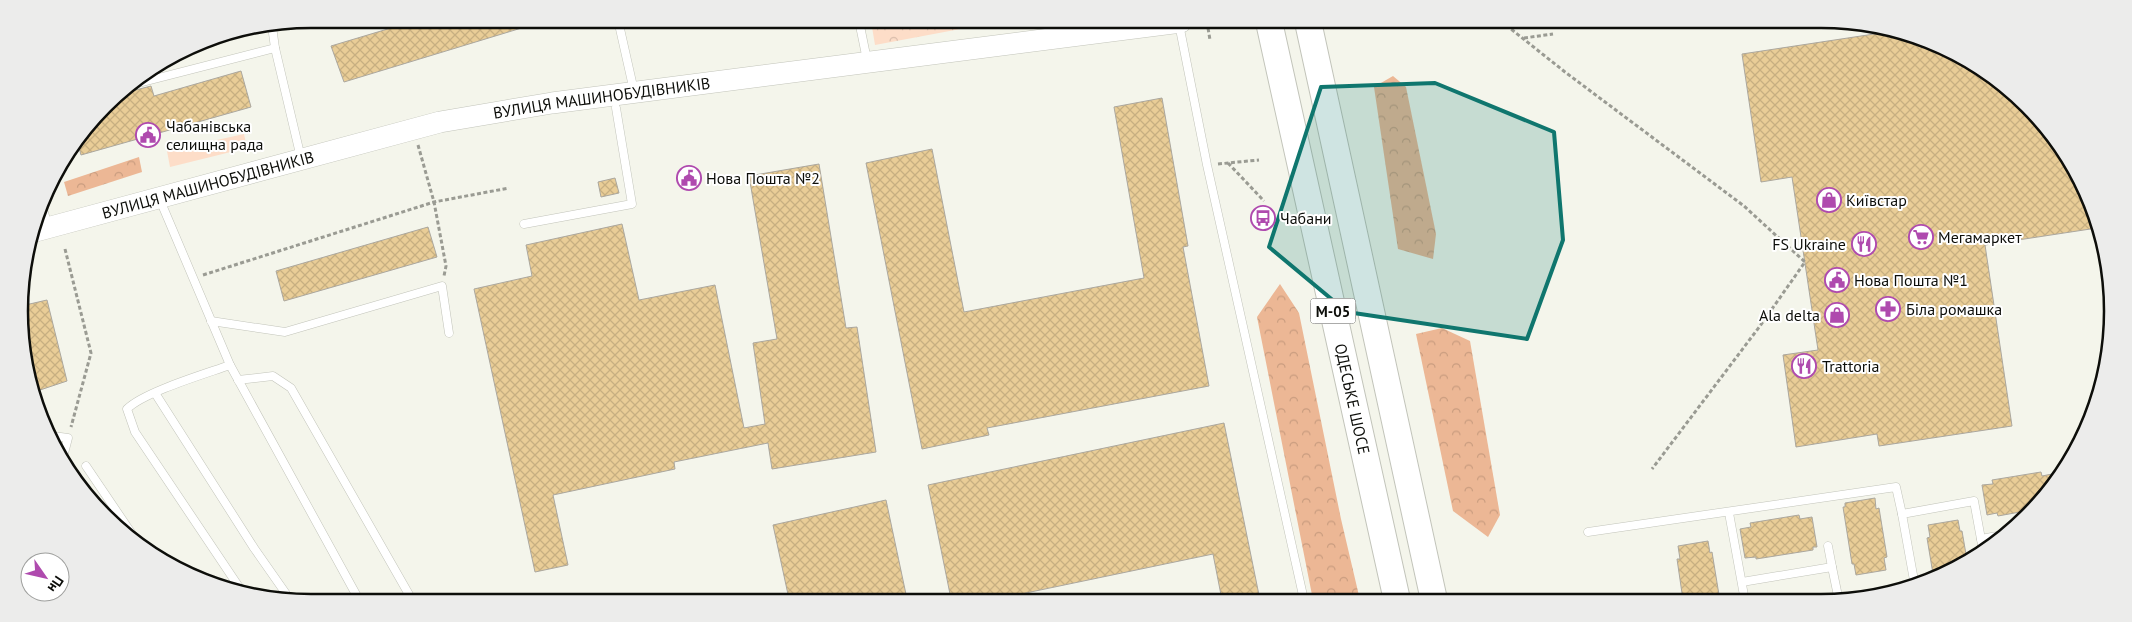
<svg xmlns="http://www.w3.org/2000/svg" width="2132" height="622" font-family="'PT Sans',sans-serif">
  <defs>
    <pattern id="forest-crowns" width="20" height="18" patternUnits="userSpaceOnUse" patternTransform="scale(1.25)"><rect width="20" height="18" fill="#ecb795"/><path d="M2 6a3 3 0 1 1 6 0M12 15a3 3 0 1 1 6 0" fill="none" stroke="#c99c7f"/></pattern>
    <pattern id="park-crowns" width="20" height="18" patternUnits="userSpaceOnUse" patternTransform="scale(1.25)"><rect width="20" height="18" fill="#fdddc8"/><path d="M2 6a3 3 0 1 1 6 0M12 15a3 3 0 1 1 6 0" fill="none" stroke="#d8bcaa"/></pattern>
    <pattern id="building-cross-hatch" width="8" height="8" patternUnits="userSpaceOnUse" patternTransform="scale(1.25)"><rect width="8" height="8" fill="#e9cd97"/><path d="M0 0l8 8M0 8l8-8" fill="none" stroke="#c7af81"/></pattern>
  </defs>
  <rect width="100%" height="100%" fill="#f4f5eb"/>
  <path fill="#fdddc8" d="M244,134L247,148L170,167L167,151Z"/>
  <g fill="url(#forest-crowns)">
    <path d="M1393,76L1406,87L1436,234L1433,259L1398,249L1374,87Z"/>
    <path d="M139,157L142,172L68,196L64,182Z"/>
    <path d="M1280,284L1299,313L1341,519L1360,600H1313L1257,317Z"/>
    <path d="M1442,328L1470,341L1500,515L1488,537L1453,511L1416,334Z"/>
  </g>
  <path fill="url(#park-crowns)" d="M871,21H1003L875,45Z"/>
  <g fill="url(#building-cross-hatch)" stroke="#aba79e">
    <path d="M421,19L538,20V23L344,82L331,46Z"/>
    <path d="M1894,31L1983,68L2064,148L2097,228L1985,245L2012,426L1879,446L1877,434L1796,447L1783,355L1818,350L1792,177L1761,182L1742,54Z"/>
    <path d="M241,71L251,107L81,155L78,144L118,91L122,89L128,92L151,86L154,96Z"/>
    <path d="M1162,98L1188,246L1183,247L1209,386L987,428L989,435L922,449L866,163L932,149L964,312L1144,278L1114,107Z"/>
    <path d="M819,164L846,328L857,327L876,452L772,469L768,443L674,462L675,469L553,495L568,565L535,572L474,289L532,276L526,245L622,224L639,300L715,285L744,428L765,424L753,343L777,339L749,176Z"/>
    <path d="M615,178L619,193L601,197L598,182Z"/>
    <path d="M428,227L437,257L284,301L276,271Z"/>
    <path d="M47,300L67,381L34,392L29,386L21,306Z"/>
    <path d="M1224,423L1260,600H1222L1213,554L997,599H951L928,485Z"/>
    <path d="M2041,472L2042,476L2062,472L2021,522L2020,512L1998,516L1997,513L1987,515L1982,485L1993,484L1992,480Z"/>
    <path d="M1875,498L1876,509L1879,508L1887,557L1884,558L1886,570L1856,575L1854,564H1852L1843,507H1845V503Z"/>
    <path d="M886,500L907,599H789L773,525Z"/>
    <path d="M1799,515L1800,519L1812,517L1817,547H1813V550L1756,559V557L1745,558L1740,529L1751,527L1750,523Z"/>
    <path d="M1958,520L1960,531H1962L1967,560L1934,580L1927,538L1930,537L1928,525Z"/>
    <path d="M1708,541L1710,553L1712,552L1720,601L1683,600L1677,559H1680L1678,546Z"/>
  </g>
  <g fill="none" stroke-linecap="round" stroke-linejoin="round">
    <defs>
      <g id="lane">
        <path d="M618,20L634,91"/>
        <path d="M859,21L867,60"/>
        <path d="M1179,24L1207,165L1304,600"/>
        <path d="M272,26L275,48L301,158"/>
        <path d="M127,86L275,48"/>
        <path d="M160,200L230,365L358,598"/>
        <path d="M42,206L48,226"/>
        <path d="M524,224L632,204L616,108"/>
        <path d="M211,321L285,332L442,286L449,333"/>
        <path d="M230,365C205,374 144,392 127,409L135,432L243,593"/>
        <path d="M238,380L273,376L291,388L411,598"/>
        <path d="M155,393L254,548L289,598"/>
        <path d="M53,436L68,438L63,457"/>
        <path d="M86,466L134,537"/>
        <path d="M1729,513L1745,601"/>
        <path d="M1902,514L1915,586"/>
        <path d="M1588,532L1896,487L1902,514L1974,501L1983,550"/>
        <path d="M1981,539L2008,534"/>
        <path d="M1828,546L1832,567"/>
        <path d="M1742,582L1832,567L1839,601"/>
      </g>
      <g id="secondary">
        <path id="s1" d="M36,231L440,122L552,103L1181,22"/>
      </g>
      <g id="highway">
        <path id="s2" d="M1269,22L1397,600"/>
        <path d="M1308,22L1434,600"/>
      </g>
    </defs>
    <use href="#lane" stroke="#c2c4ba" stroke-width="9"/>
    <use href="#secondary" stroke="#c2c4ba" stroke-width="22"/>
    <use href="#highway" stroke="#c2c4ba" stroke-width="28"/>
    <g stroke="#9a9b93" stroke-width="3" stroke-dasharray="4 2.5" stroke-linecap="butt">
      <path d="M1207,22L1210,40"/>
      <path d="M1510,23L1511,29L1565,72L1744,206L1805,262L1760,326L1652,469"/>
      <path d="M1524,38L1553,34"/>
      <path d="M418,145L434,202L446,266L444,276"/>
      <path d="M1228,163L1264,201"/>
      <path d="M1218,164L1259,160"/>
      <path d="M65,249L91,353L71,427"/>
      <path d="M203,275L434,202L509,188"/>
    </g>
    <use href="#lane" stroke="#fff" stroke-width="8"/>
    <use href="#secondary" stroke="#fff" stroke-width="21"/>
    <use href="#highway" stroke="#fff" stroke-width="26"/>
  </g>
  <path fill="#0f766e" fill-opacity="0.2" stroke="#0f766e" stroke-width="4" stroke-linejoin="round" d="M1435,83L1554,132L1563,240L1527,339L1347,312L1269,247L1321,87Z"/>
  <defs>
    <symbol id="civic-ring" viewBox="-11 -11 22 22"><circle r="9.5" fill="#fff" stroke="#af4aae" stroke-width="1.5"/><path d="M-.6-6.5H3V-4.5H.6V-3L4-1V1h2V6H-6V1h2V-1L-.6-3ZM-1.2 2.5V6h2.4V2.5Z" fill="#af4aae"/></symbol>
    <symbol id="shop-ring" viewBox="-11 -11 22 22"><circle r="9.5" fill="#fff" stroke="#af4aae" stroke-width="1.5"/><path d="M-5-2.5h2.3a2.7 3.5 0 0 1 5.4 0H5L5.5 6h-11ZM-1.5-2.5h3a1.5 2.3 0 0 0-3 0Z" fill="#af4aae"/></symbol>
    <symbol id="bus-ring" viewBox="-11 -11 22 22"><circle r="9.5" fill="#fff" stroke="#af4aae" stroke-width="1.5"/><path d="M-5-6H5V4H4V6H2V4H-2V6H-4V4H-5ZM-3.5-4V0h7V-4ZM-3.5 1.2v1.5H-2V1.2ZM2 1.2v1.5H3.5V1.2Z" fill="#af4aae"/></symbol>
    <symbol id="supermarket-ring" viewBox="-11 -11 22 22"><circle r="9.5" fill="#fff" stroke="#af4aae" stroke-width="1.5"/><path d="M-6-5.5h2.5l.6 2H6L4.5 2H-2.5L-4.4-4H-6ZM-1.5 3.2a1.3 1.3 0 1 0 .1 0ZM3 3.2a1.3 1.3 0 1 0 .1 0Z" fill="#af4aae"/></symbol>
    <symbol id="restaurant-ring" viewBox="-11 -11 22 22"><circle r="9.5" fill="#fff" stroke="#af4aae" stroke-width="1.5"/><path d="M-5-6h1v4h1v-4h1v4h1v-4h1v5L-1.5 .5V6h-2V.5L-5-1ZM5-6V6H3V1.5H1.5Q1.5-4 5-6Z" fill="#af4aae"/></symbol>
    <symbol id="pharmacy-ring" viewBox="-11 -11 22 22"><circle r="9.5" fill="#fff" stroke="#af4aae" stroke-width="1.5"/><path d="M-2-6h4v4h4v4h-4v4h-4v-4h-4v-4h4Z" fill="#af4aae"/></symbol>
  </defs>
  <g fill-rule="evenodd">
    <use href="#civic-ring" x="134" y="121" width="28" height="28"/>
    <use href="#civic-ring" x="675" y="164" width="28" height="28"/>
    <use href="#shop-ring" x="1815" y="186" width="28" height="28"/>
    <use href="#bus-ring" x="1249" y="204" width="28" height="28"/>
    <use href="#supermarket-ring" x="1907" y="223" width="28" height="28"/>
    <use href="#restaurant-ring" x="1850" y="230" width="28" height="28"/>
    <use href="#civic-ring" x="1823" y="266" width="28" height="28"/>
    <use href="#pharmacy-ring" x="1874" y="295" width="28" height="28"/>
    <use href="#shop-ring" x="1823" y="301" width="28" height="28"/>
    <use href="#restaurant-ring" x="1790" y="352" width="28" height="28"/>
  </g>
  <g text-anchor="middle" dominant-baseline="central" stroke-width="4" stroke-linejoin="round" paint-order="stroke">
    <rect fill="#fff" stroke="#565654" stroke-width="1" x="1310.5" y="298.5" width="45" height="25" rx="4"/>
    <g font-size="15" font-weight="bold" fill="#0d0e0a">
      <text x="1333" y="311">М-05</text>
    </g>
    <g font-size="16" fill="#0d0e0a" stroke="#fff">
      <text stroke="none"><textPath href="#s1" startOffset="582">ВУЛИЦЯ МАШИНОБУДІВНИКІВ</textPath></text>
      <text stroke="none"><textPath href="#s1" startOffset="178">ВУЛИЦЯ МАШИНОБУДІВНИКІВ</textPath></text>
      <text stroke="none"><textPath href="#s2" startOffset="386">ОДЕСЬКЕ ШОСЕ</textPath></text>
    </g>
    <g font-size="16" fill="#0d0e0a" stroke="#fff" text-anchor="start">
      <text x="166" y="126">Чабанівська<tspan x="166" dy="18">селищна рада</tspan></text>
      <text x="706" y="178">Нова Пошта №2</text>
      <text x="1846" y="200">Київстар</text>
      <text x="1280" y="218">Чабани</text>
      <text x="1938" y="237">Мегамаркет</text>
      <text x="1846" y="244" text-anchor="end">FS Ukraine</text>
      <text x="1854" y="280">Нова Пошта №1</text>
      <text x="1906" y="309">Біла ромашка</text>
      <text x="1820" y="315" text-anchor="end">Ala delta</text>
      <text x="1822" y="366">Trattoria</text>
    </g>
  </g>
  <path d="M0 0H2132V622H0ZM311 28H1821A283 283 0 0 1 2104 311V311A283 283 0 0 1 1821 594H311A283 283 0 0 1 28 311V311A283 283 0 0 1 311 28Z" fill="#ececeb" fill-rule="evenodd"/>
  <path fill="none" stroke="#0d0e0a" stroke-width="2.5" d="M311 28H1821A283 283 0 0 1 2104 311V311A283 283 0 0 1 1821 594H311A283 283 0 0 1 28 311V311A283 283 0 0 1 311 28Z"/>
  <g transform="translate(45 577) rotate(124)"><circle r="24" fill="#ffffff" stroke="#9e9f9d"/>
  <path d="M0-4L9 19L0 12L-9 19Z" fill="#af4aae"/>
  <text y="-8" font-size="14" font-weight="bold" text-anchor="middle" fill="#0d0e0a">Пн</text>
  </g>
</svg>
